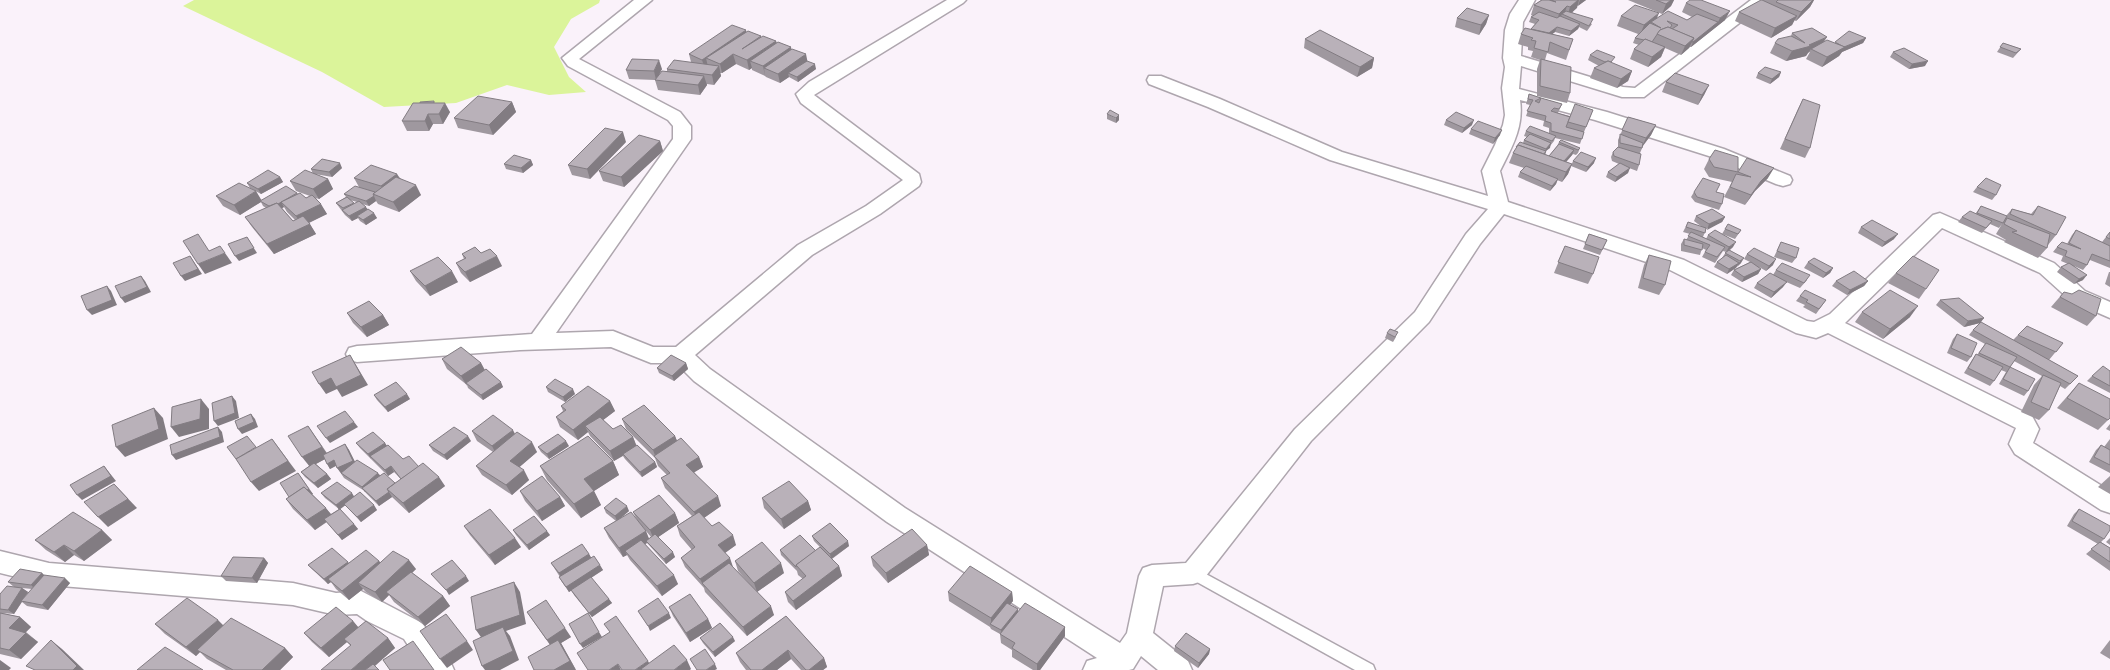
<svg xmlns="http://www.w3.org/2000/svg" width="2110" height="670" font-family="'PT Sans',sans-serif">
  <rect width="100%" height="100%" fill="#faf2fa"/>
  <path fill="#dbf49a" d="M194,0H600L599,3L571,19L554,47L569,77L586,92L549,95L507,85L456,103L384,107L322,72L183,6Z"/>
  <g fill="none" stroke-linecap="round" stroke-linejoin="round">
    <defs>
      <path id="service" d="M1193,567L1373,665L1375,670H1355L1188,577L1186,573L1188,569Z"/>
      <g id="minor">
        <path d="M634,0H652L579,59L680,112L691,126V139L556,333L613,331L653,347H676L798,245L866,206L903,180L801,103L796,94L809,82L947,0H966L963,3L814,95L919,174L921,182L919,186L880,214L812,255L695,355L710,369L905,508L1120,643L1127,633L1139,576L1143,568L1152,565L1186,563L1295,429L1415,312L1466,234L1488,209L1330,160L1208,107L1149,84L1147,80L1149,76H1161L1220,99L1342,152L1488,196L1482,171L1495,145L1503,125L1505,115L1502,88L1505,67L1503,58L1505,30L1510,14L1519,0H1535L1523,22L1521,56L1623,87L1635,88L1751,0H1769L1644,97H1622L1521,66L1519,89L1607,112L1724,149L1790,176L1792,180L1790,184L1783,186L1776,184L1712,157L1595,120L1520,100C1524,127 1512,147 1500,171L1508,202L1684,260L1807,321L1814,322L1830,314L1933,215L1940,213L2054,263L2085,291L2110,302V318L2071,301L2040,273L1942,228L1845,323L2032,416L2039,429L2033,443L2110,491V513L2101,510L2015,454L2009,444L2016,428L1828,333L1816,338L1796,333L1670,270L1504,214L1480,244L1429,322L1311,441L1202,581L1193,584L1163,586L1153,633L1188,661L1192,670H1158L1141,656L1133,669L1129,670H1083L1087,661L1097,658L887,522L694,381L676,363H651L611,347L520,350L357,362L349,360L346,354L349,348L357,346L532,334L673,139V126L668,120L568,66L562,58Z"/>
        <path d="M0,551L49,563L293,583L336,593L361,591L422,623L450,661L454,670H424L404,639L367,621L357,614L336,615L293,605L49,585L0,573Z"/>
      </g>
    </defs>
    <use href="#service" stroke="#aea6ae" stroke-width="3"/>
    <use href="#minor" stroke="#aea6ae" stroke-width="3"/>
    <use href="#service" fill="#fff" fill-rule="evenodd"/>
    <use href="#minor" fill="#fff" fill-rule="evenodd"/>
  </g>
  <g fill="#9f989f" fill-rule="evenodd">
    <path d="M1541,0H1586L1577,6L1572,12L1592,24L1587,31L1579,27L1578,29L1569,36L1555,32L1552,34L1573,39L1566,60L1547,53L1545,60L1570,93L1567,103L1537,96V69L1540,60L1531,57L1533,51L1528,50V47L1518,44L1521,34L1531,29L1535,24L1529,22L1531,17L1533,16L1531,15L1534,5Z"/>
    <path d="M1628,0H1674L1671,6L1662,14Z"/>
    <path d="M1763,0H1814L1810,7L1796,21L1794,20L1792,25L1771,38L1735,21L1739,12Z"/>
    <path d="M1686,3L1725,20L1691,47H1690L1681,55L1665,48L1661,57L1648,67L1630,59L1634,49L1639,45L1633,43L1635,38L1638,34L1617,26L1621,16L1687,20L1692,17L1682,12Z"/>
    <path d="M1489,15L1486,24L1479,35L1455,27L1457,18Z"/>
    <path d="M746,32L761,36V37L776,41L777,43L791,47V49L807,61L816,69L798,82L789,77L780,83L766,77L765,76L752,70V68L749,70L736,64L722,73H720L721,76L714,85L707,84V85L700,95L658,90L655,80L629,79L626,70L662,69L660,73L667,71V69L691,62L689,54Z"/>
    <path d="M1792,33L1824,42L1834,43L1866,38L1863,43L1842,52L1839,56L1822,67L1806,59L1810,52L1807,53L1806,56L1786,61L1770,53L1775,43L1791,36Z"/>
    <path d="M1305,39L1374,58L1372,68L1357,77L1304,48Z"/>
    <path d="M2003,43L2021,49L2013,58L1997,52Z"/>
    <path d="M1893,52L1925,66L1909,69L1890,57Z"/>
    <path d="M1590,55L1632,71L1628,81L1617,88L1590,78L1594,68L1599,66L1588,60Z"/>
    <path d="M1781,72L1779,77L1770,84L1756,78L1758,73Z"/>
    <path d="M1666,82L1709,85L1704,95L1698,105L1662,92Z"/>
    <path d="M1529,94L1541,98L1539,102L1541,98L1562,104L1558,113L1570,116L1593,110L1584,132L1580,144L1555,138L1554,141L1546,151L1545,154L1549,156L1557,146L1559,142L1580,148L1578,153L1576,155L1573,154L1566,162L1572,164L1568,174L1562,182L1557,180L1556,184L1550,191L1518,177L1520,172L1524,168L1509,163L1513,153L1523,143L1524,140L1527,137L1524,136L1526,131L1549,133V128L1543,126L1544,121L1526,116L1530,105L1526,104Z"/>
    <path d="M1803,99L1810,148L1805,158L1780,149L1798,109Z"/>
    <path d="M512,102L516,112L493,135L458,128L454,118Z"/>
    <path d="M435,103L450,112L443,124H433L429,131H407L402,121Z"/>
    <path d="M1107,114L1119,120L1116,123L1107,119Z"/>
    <path d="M1628,117L1656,125L1651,135L1643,146L1640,153L1639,165L1637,171L1629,168L1628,173L1615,182L1606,177L1608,172L1619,164L1612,161L1611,157L1613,152L1618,147V140Z"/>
    <path d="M1446,120L1472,125L1462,133L1444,125Z"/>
    <path d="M1471,129L1500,135L1493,144L1469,134Z"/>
    <path d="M660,141L663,151L624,187L603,181L599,171Z"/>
    <path d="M626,142L590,179L572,175L568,165Z"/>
    <path d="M1709,159L1738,172L1768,178L1755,191L1745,205L1724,197L1732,182L1709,177L1704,169Z"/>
    <path d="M531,160L533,165L523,173L506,169L504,164Z"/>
    <path d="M1573,161L1594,163L1586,172L1571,166Z"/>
    <path d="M342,168L332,177L315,174L328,179L333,189L319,199L316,198L327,214L309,223L316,234L274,254L252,227L245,217L266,208L263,206L261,202L240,215L223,206L216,196L261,200L297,193L306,198L310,196L296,191L290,181L313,174L311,169ZM284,207L287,212L295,220L293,221L282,208Z"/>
    <path d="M397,174L400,178L421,195L399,212L378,204L376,201L369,206L362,204L377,218L366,225L360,221L358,218L352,221L345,215L336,203L346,197L344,194L359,187L354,178ZM350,200L357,202L354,204Z"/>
    <path d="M280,177L283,182L261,194L250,188L247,183Z"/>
    <path d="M1977,187L1996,195L1992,200L1973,192Z"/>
    <path d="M1694,192H1716L1722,204L1719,210L1695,202L1691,197Z"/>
    <path d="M1981,206L2006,216L2012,209L2031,214L2038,206L2056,235L2048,245L2047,244V248L2038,258L2004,242L2006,240L1996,234L2002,224L1999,228L1990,224L1982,233L1958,222L1962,217L1976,213Z"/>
    <path d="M1696,216L1725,217L1722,222L1706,229L1703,237L1706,239L1708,235L1733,247L1730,250L1741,263L1727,274L1714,267L1717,262L1722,258L1726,252L1723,251L1715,263L1702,257L1706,250L1702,248L1700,255L1681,251V244L1684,239L1686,240L1690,234L1683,232L1688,222L1702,227L1694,221Z"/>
    <path d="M1861,227L1894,239L1882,247L1858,233Z"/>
    <path d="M1725,229L1741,230L1735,239L1722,234Z"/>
    <path d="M2076,230L2102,242L2110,232V268L2090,260L2087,265L2083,270L2074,266L2083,280L2074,284L2057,272L2061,267L2068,264L2061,261L2063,256L2053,252L2057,247L2067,244L2072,235Z"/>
    <path d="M1589,234L1607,240L1600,255L1583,249Z"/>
    <path d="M1781,242L1796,258L1792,263L1774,257Z"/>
    <path d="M1565,246L1593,274L1588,284L1554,273Z"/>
    <path d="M481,253L502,266L470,282L461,273L456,263L464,259L462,254Z"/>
    <path d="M1747,254L1773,265L1766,271L1759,267L1761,269L1758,274L1742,282L1731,275L1734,270L1750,262L1744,259Z"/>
    <path d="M1649,255L1665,285L1659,295L1638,288L1644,265Z"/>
    <path d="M1808,262L1833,268L1830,273L1823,278L1804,268Z"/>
    <path d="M1776,270L1807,280L1800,288L1784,281L1783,287L1771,298L1754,288L1757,283L1773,275Z"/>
    <path d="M410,271L458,282L430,296L416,281Z"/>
    <path d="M2109,272H2110V287L2105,284Z"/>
    <path d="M1896,273L1926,289L1919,299L1888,283Z"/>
    <path d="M1836,281H1868L1864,286L1847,295L1832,286Z"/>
    <path d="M2064,292L2096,316L2087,326L2051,307Z"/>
    <path d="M1800,296L1826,300L1816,314L1803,307L1805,305L1796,301Z"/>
    <path d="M1940,300L1984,318L1980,323L1964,327L1936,305Z"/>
    <path d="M1862,312L1910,317L1883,339L1855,322Z"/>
    <path d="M347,313L383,315L389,325L367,337L353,323Z"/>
    <path d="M1973,330L2013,340L2018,335L2063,343L2049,360L2078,376L2065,389L2060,386L2049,410L2039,420L2021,412L2034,385L2042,376L2014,361L2010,367L2028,391L2024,396L1999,384L2006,372L2001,370L1994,381L1990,386L1964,373L1972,360L1976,354L1977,355L1985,344L1969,335Z"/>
    <path d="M1387,333L1396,337L1393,342L1385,338Z"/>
    <path d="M1957,334L1971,357L1967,362L1947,353L1953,339Z"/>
    <path d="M442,359L481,363L485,370L503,387L483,400L468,388L467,385L447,369Z"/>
    <path d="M686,363L688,369L674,381L659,373L657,368Z"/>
    <path d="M2110,371V393L2087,381L2092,376Z"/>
    <path d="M2079,383L2108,420L2098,430L2057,408Z"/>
    <path d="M546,387L575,394L565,402L548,392Z"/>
    <path d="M374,395L410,399L388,412L377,400Z"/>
    <path d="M610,401L615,411L603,420L613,429L633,437L636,445L655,462L657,467L642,477L625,459L623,456L614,461L590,436L588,432L578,440L560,427L556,417L563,411L561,406Z"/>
    <path d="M622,419L675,436L677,441L699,457L703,467L694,472L721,506L704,518L712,526L736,545L725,553L733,567L752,587L738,571L735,561L784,573L757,592L774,615L747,636L705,592L704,588L685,567L681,558L692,550L680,536L677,526L692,516L665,488L661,478L667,475L658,466L655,458L626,429Z"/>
    <path d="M2110,424V431L2106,429Z"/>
    <path d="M308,426L327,453L345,444L349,450L355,462L395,483L401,479L394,472L388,476L360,448L356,443H385L387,446L403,459L419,467L445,486L409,513L392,497L379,506L363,490L344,478L336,466L330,469L325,459L316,464L327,474L331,479L318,488L305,477L301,472L309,466Z"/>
    <path d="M472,431L515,434L537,452L519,467L529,480L512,495L482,475L476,466L493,452L477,441Z"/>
    <path d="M2110,439V473L2089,462L2096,450L2101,445L2104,447Z"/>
    <path d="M471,441L447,460L433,451L429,445Z"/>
    <path d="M569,446L549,459L541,452L538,447Z"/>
    <path d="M613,461L619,475L594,491L601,505L581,518L547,480L540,466Z"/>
    <path d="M298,473L313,494H312L331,514L339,509L325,498L321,493L354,496L377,510L361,522L345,505L340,509L358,529L342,540L327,522L315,530L293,509L286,499L289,497Z"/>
    <path d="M2110,476V494L2098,487Z"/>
    <path d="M520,491L560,497L565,506L542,521L525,501Z"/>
    <path d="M762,498L808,501L811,510L784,529L764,508Z"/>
    <path d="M604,508L629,511L621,518L637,520L633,512L675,513L679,523L658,537L675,557L666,564L649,545L647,543L645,544L678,584L662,596L630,560L627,555L623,557L609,538L604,528L616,521L606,513ZM641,525L651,537L649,539Z"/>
    <path d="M2079,509L2104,539L2101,542L2110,548V571L2086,554L2098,544L2067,526L2074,514Z"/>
    <path d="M464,526L521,547L495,565L470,535Z"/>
    <path d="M102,530L112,540L84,561L74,555L65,562L46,550L35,540Z"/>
    <path d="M513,530L550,535L529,550L516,535Z"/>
    <path d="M812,536L849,546L832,559L839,566L842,576L796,610L788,602L785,592L803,579L798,575L797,571L781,555L780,550L816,551L820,547L814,541Z"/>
    <path d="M2110,538V545L2106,542Z"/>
    <path d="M927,545L929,555L888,583L873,566L871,557Z"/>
    <path d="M589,554L591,558L603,570L591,578L612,603L592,617L574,595L571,590L576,587L569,592L562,582L559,577H560L551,563Z"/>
    <path d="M264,558L268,563L257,583L226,581L221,576Z"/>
    <path d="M379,561L380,562L416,569L412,573L443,596L450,606L425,626L394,602L389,595L382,602L366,592L363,589L349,600L336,589L331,582L328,584L313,570L308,565Z"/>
    <path d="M42,573L44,575L70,583L48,610L27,606L22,602L14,614L2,613L20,617L31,627L26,632L38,642L21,659L0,654V594L14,587L8,582ZM22,588L32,589L24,598L28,592Z"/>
    <path d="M948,592H1012L1013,601L1010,604L1018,612L1065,627V636L1040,670H1033L1012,657V650L1001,643L1000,634L991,629L990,627L949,601Z"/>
    <path d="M669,607L708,619L712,628L690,642L673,616Z"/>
    <path d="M527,612L571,637L561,643L576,670L550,645Z"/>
    <path d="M786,616L824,658L827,667L823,670H801L791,659L777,670H746L740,662L736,653Z"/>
    <path d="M353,621L359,628L388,638L395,648L375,666L350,645L347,642L329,657L312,642L304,633Z"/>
    <path d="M155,624L223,625L285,648L293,657L280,670H226L207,659L200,652L196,656L165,634Z"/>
    <path d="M700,638L735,641L715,657L703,643Z"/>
    <path d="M2110,640V659L2100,653Z"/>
    <path d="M1175,646L1210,649L1209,654L1198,668L1174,651Z"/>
  </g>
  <g fill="#827c82">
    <path d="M1578,0H1579L1577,8L1567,17L1570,7Z"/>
    <path d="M1580,0H1586L1578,6Z"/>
    <path d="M1671,0H1674L1671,6L1662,14L1666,4Z"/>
    <path d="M1813,0H1814L1810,7L1796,21L1801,12Z"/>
    <path d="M1567,6L1564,15L1562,14L1560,19L1556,23L1559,14Z"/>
    <path d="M1730,11L1725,20L1691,47L1693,42L1718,22L1720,18Z"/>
    <path d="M1659,13L1655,23L1651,22L1650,27L1640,35L1644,25Z"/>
    <path d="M1489,15L1486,24L1479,35L1481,25Z"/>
    <path d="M1797,16L1792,25L1771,38L1775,28Z"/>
    <path d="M1580,24L1578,29L1569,36L1571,31Z"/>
    <path d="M1557,27L1555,32L1544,41L1545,36Z"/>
    <path d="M746,30L748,40L706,58L708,67L705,69L702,60Z"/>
    <path d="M1827,37L1821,46L1811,49L1806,56L1786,61L1792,51L1809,45Z"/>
    <path d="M1694,38L1689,48L1681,55L1685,46Z"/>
    <path d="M1866,38L1863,43L1842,52L1839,56L1822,67L1827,57L1842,48Z"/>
    <path d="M776,41L778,51L750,61L752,68L749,70L747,60Z"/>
    <path d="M791,47L793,57L764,68L765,76L763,66Z"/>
    <path d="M1665,47L1661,57L1648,67L1652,57Z"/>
    <path d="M733,54L736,64L722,73L720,64Z"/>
    <path d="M806,54L808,64L788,73L789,77L780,83L778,74Z"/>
    <path d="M1374,58L1372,68L1357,77L1360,67Z"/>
    <path d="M659,60L662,69L656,80L654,71Z"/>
    <path d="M1928,61L1925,66L1909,69L1912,64Z"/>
    <path d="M815,64L816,69L798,82L797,77Z"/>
    <path d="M719,66L721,76L714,85L712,75Z"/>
    <path d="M1632,71L1628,81L1617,88L1621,79Z"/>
    <path d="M1781,72L1779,77L1770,84L1772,79Z"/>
    <path d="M704,76L707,85L700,95L698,85Z"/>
    <path d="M1709,85L1704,95L1698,105L1702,95Z"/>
    <path d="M512,102L516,112L493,135L489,125Z"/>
    <path d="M445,103L450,112L443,124L439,114Z"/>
    <path d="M428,114L433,124L429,131L425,121Z"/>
    <path d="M1119,115V120L1116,123V118Z"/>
    <path d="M1474,120L1472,125L1462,133L1464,128Z"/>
    <path d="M1656,125L1651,135L1641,148L1646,138Z"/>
    <path d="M1502,130L1500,135L1493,144L1495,138Z"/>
    <path d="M623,132L626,142L590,179L587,169Z"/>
    <path d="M660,141L663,151L624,187L621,177Z"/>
    <path d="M1551,143L1550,148L1546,151L1545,156L1544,154L1546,149Z"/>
    <path d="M1574,150L1572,155L1560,169L1562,164Z"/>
    <path d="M1596,158L1594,163L1586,172L1588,167Z"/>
    <path d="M531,160L533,165L523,173L521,168Z"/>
    <path d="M340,163L342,168L332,177L329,172Z"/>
    <path d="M1572,164L1568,174L1562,182L1566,172Z"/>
    <path d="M1630,168L1628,173L1615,182L1617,177Z"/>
    <path d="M1774,168L1768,178L1755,191L1745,205L1751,195L1761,181Z"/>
    <path d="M397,174L402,184L386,196L381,186Z"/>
    <path d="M280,177L283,182L261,194L258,189Z"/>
    <path d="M328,179L333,189L319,199L313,189Z"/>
    <path d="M1558,179L1556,184L1550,191L1552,186Z"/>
    <path d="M416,185L421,195L399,212L393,202Z"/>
    <path d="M256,191L262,201H260L261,202L240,215L234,205Z"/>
    <path d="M374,196L376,201L369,206L366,201Z"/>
    <path d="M281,202L284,207L274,213L271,208Z"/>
    <path d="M321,204L327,214L302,226L296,216Z"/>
    <path d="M366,207L369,212L357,216L358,218L352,221L349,216Z"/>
    <path d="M374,213L377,218L366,225L363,220Z"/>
    <path d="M1725,217L1722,222L1707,230L1709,224Z"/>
    <path d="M310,224L316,234L274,254L267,244Z"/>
    <path d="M1898,234L1894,239L1882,247L1885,242Z"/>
    <path d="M247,237L257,253L239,261L235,256Z"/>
    <path d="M1736,242L1733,247L1726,252L1729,247Z"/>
    <path d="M225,253L232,263L205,274L198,264Z"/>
    <path d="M190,256L202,274L185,281L181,276Z"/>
    <path d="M497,256L502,266L470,282L465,272Z"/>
    <path d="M1744,258L1741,263L1737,267L1740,261Z"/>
    <path d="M1776,259L1773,265L1766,271L1769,266Z"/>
    <path d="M1739,263L1736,268L1727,274L1729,269Z"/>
    <path d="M1833,268L1830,273L1823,278L1826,273Z"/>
    <path d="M1761,269L1758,274L1742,282L1744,277Z"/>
    <path d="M452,271L458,282L430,296L425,286Z"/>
    <path d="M2087,275L2083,280L2074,284L2079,279Z"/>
    <path d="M141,276L145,281L151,292L125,303L121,298Z"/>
    <path d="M1868,281L1864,286L1847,295L1850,290Z"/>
    <path d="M1787,282L1783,287L1771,298L1774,292Z"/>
    <path d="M107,286L111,291L117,305L92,315L87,310Z"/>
    <path d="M1918,306L1910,317L1883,339L1890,329Z"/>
    <path d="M383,315L389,325L367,337L361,327Z"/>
    <path d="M1984,318L1980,323L1964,327L1968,321Z"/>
    <path d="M350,355L368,385L342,397L337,389L326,394L319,384Z"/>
    <path d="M481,363L486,373L466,383L467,386L461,376Z"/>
    <path d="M686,363L688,369L674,381L672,376Z"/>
    <path d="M501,382L503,387L483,400L481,395Z"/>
    <path d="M573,389L575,394L565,402L563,397Z"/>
    <path d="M407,394L410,399L388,412L385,407Z"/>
    <path d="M232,396L236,401L239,418L218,426L214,421Z"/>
    <path d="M201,399L209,409V429L179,437L171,427Z"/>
    <path d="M610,401L615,411L590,430L585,426L588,432L578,440L573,430Z"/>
    <path d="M154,408L163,418L168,439L125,457L116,447Z"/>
    <path d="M251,414L255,419L258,427L242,434L238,429Z"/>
    <path d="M354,422L358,427L330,443L326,438Z"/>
    <path d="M308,426L329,457L310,467L302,457Z"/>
    <path d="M218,427L222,432L224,442L176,460L172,455Z"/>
    <path d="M513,430L518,440L497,456L492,446Z"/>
    <path d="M468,436L471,441L447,460L444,455Z"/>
    <path d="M675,436L679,446L656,458L653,450Z"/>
    <path d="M633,437L637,447L614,461L610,451Z"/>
    <path d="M272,439L296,471L259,491L251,482Z"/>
    <path d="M566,441L569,446L549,459L547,454Z"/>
    <path d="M532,442L537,452L515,471L510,461Z"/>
    <path d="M385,443L388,448L370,456L371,459L368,454Z"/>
    <path d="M345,444L349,450L357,466L341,473L337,468Z"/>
    <path d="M699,457L703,467L690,475L686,465Z"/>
    <path d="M334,460L337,465L330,469L327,464Z"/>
    <path d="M613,461L619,475L594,491L601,505L581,518L574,504L584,479Z"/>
    <path d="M655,462L657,467L642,477L640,472Z"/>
    <path d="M104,466L116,481L82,500L77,495Z"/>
    <path d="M391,466L394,472L388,476L385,470Z"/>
    <path d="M524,470L529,480L512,495L506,485Z"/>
    <path d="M378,473L382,478L365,492L362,487Z"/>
    <path d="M327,474L331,479L318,488L314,483Z"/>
    <path d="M439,477L445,486L409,513L403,503Z"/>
    <path d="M114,484L137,508L108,527L98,517Z"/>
    <path d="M309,489L313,494L295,504L291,499Z"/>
    <path d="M389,492L392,497L379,506L376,501Z"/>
    <path d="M352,493L355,498L339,510L336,505Z"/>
    <path d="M718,496L721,506L698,522L694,512Z"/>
    <path d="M560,497L565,506L542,521L537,511Z"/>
    <path d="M808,501L811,510L784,529L781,519Z"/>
    <path d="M374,505L377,510L361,522L357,517Z"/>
    <path d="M627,506L629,511L617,521L615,516Z"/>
    <path d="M326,508L333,517L315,530L307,520Z"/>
    <path d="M675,513L679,523L654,540L650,530Z"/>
    <path d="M354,524L358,529L342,540L338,535Z"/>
    <path d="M102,530L112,540L84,561L74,551Z"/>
    <path d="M547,531L550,535L529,550L527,545Z"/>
    <path d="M646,531L650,541H646L647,543L628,554L625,551L627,555L623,557L619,548Z"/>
    <path d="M733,535L736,545L722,555L718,545Z"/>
    <path d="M515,538L521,547L495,565L489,555Z"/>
    <path d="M848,541L849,546L831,559L830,554Z"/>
    <path d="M64,545L74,555L65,562L54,552Z"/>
    <path d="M927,545L929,555L888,583L886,573Z"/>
    <path d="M673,552L675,557L666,564L664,559Z"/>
    <path d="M589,554L592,559L561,578L559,573Z"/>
    <path d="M264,558L268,563L257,583L252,578Z"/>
    <path d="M730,558L733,567L705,587L702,583L700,579Z"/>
    <path d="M409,560L416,569L389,595L386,592L389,595L382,602L375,592Z"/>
    <path d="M379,561L386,571L358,583L363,589L349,600L342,591Z"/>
    <path d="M348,562L351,567L328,579L331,582L328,584L324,579Z"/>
    <path d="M781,563L784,573L757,592L754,583Z"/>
    <path d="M600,565L603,570L569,592L566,587Z"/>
    <path d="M839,566L842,576L796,610L793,601Z"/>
    <path d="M42,573L47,578L36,590L31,585Z"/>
    <path d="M674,575L678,584L662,596L657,586Z"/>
    <path d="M466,576L469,581L449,595L446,590Z"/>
    <path d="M65,578L70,583L48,610L42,605Z"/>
    <path d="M514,582L520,592L526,624L506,631L510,636L519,660L500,670H485L482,666L483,640L476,630Z"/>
    <path d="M22,588L28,592L14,614L8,610Z"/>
    <path d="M1012,592L1013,601L993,626L991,624V618Z"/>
    <path d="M443,596L450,606L425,626L418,617Z"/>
    <path d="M609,599L612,603L592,617L589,613Z"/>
    <path d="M771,606L774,615L747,636L743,627Z"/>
    <path d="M1018,609V613L1002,635L1001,630Z"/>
    <path d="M669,613L671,618L650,631L648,626Z"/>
    <path d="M20,617L31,627L21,637L9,628Z"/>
    <path d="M708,619L712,628L690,642L686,633Z"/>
    <path d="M218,620L227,629L197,650L200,652L196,656L186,647Z"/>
    <path d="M353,621L361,631L344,639L347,642L329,657L321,648Z"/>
    <path d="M1065,627V636L1040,670H1037V664Z"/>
    <path d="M565,628L571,637L561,643L576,670H554L553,649L547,640Z"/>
    <path d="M599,632L602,637L583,648L580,644Z"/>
    <path d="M26,633L38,642L21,659L9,650Z"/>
    <path d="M733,637L735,641L715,657L713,652Z"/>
    <path d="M388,638L395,648L370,670H351Z"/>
    <path d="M51,640L62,649L84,670H73Z"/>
    <path d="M467,641L473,650L447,668L440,659Z"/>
    <path d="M285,648L293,657L280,670H262Z"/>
    <path d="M1210,649L1209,654L1198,668L1199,663Z"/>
    <path d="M788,650L791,659L777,670H762Z"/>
    <path d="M824,658L827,667L823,670H809Z"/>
    <path d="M0,660L11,668L9,670H0Z"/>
    <path d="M687,660L691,669L690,670H674Z"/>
    <path d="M648,661L653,670H635Z"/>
    <path d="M618,664L621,670H609Z"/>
    <path d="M715,664L717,669L715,670H706Z"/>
  </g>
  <g fill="#b9b1b9" stroke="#827c82">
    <path d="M1542,0H1549L1556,2L1551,0H1578L1570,7L1567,6L1559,14L1534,5Z"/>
    <path d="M1656,0H1671L1666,4Z"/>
    <path d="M1690,0H1701L1730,11L1720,18L1686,3Z"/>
    <path d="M1761,0H1762L1797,16L1775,28L1739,12Z"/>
    <path d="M1778,0H1813L1801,12L1776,2Z"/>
    <path d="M1635,5L1659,13L1644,25L1621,16Z"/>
    <path d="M1467,8L1489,15L1481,25L1457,18Z"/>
    <path d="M1566,11L1593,19L1589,26L1562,14Z"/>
    <path d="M1668,11L1687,20L1697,14L1718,22L1693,42H1692L1694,38L1672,29L1678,25L1667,21L1672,25L1670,28L1668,27L1660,30L1652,42L1645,39L1644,40L1635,38L1650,23L1661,28L1651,22Z"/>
    <path d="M1539,12L1557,18L1560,16L1580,24L1571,31L1557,27L1549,33L1531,29L1539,20L1531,17Z"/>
    <path d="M732,25L746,30L702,60L689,54Z"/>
    <path d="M1668,27L1694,38L1685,46L1657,34L1660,30Z"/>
    <path d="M1525,28L1573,39L1569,50L1550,42L1548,52L1534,48L1536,41L1531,40L1533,38L1521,34Z"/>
    <path d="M1812,28L1827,37L1809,45L1811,46L1792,51L1775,43L1778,39L1791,36L1805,43L1792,33Z"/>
    <path d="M1320,30L1374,58L1360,67L1305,39Z"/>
    <path d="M748,31L761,36L742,49L763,36L776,41L747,60L733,54L720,64L706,58Z"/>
    <path d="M1849,31L1866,38L1844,47L1835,42Z"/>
    <path d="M1645,39L1665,47L1652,57L1634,49Z"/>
    <path d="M1827,40L1845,47L1827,57L1811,49Z"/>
    <path d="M778,42L791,47L763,66L750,61Z"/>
    <path d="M2003,43L2021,49L2016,53L2000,47Z"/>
    <path d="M1904,48L1928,61L1912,64L1893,52Z"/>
    <path d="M792,49L806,54L778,74L764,68Z"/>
    <path d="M1597,50L1615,57L1611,62L1608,61L1605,62L1590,55Z"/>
    <path d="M632,59L659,60L654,71L626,70Z"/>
    <path d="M1541,59L1571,67L1570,93L1540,86Z"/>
    <path d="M674,60L719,66L712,75L667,69Z"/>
    <path d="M807,61L815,64L797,77L788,73Z"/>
    <path d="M1608,61L1632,71L1621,79L1594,68Z"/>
    <path d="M1765,67L1781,72L1772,79L1758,73Z"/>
    <path d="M662,71L704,76L698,85L655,80Z"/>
    <path d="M1675,73L1709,85L1702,95L1666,82Z"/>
    <path d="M1529,94L1541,98L1535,101L1539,103L1541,98L1562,104L1559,109L1554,108L1551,111L1570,117L1566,127L1584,132L1582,139L1551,131V123L1545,121L1546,116L1527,111L1533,100L1528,99Z"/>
    <path d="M478,96L512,102L489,125L454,118Z"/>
    <path d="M1803,99L1820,105L1810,148L1785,139Z"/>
    <path d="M434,101V103H420V102Z"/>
    <path d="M413,103H445L439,114H428L425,121H402Z"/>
    <path d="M1575,104L1593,110L1586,127L1568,122Z"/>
    <path d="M1110,110L1119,115L1116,118L1107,114Z"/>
    <path d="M1456,112L1474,120L1464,128L1446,120Z"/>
    <path d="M1628,117L1656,125L1646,138L1622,130Z"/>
    <path d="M1478,121L1502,130L1495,138L1471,129Z"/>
    <path d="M1530,126L1556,136L1552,141L1526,131Z"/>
    <path d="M605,128L623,132L587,169L568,165Z"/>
    <path d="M1530,134L1551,143L1546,149L1524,140Z"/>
    <path d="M1620,134L1643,143L1642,148L1620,143Z"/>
    <path d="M639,135L660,141L621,177L599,171Z"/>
    <path d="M1561,140L1580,148L1578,150L1559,142Z"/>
    <path d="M1520,142L1546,151L1544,154L1518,145L1516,147Z"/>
    <path d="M1559,144L1574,150L1564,161L1549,156Z"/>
    <path d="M1518,145L1572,164L1566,172L1513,153Z"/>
    <path d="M1618,147L1641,154L1639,165L1614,156L1613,152Z"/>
    <path d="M1715,150L1738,157V172L1714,167L1709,159Z"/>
    <path d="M1581,152L1596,158L1588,167L1573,161Z"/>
    <path d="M514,155L531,160L521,168L504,164Z"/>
    <path d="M1747,158L1774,168L1761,181L1751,195L1730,187L1736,174L1751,177L1738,172Z"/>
    <path d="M322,159L340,163L329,172L311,169Z"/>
    <path d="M1620,163L1630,168L1617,177L1608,172Z"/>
    <path d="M371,165L397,174L381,186L354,178Z"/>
    <path d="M1526,166L1558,179L1552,186L1520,172Z"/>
    <path d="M268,170L280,177L258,189L247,183Z"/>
    <path d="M305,170L328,179L313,189L290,181Z"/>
    <path d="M396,177L416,185L393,202L373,194Z"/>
    <path d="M1703,178L1720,184L1716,192L1724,194L1722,204L1697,197L1694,192Z"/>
    <path d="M1986,178L2001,185L1996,195L1977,187Z"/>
    <path d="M239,183L256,191L234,205L216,196Z"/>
    <path d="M286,186L297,193L278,204L277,203L269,206L260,201Z"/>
    <path d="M355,186L375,192L373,194L374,196L366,201L344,194Z"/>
    <path d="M300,193L306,198L312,195L321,204L296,216L281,202Z"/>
    <path d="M347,197L354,203L343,208L336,203Z"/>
    <path d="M359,201L366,207L349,216L342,210Z"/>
    <path d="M277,203L293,221L303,216L310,224L267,244L245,217Z"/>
    <path d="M1981,206L2007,216L2003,223L1977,213Z"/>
    <path d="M2038,206L2066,217L2056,235L2010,214L2012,209L2033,215Z"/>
    <path d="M368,209L374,213L363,220L357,216Z"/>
    <path d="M1712,209L1725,217L1709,224L1696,216Z"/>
    <path d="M1970,211L1992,221L1986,228L1962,217Z"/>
    <path d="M2007,218L2050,234L2047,248L2012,232L2017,231L2004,224Z"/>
    <path d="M1872,220L1898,234L1885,242L1861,227Z"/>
    <path d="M1688,222L1706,228L1705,233L1686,227Z"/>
    <path d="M1728,224L1741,230L1738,234L1725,229Z"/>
    <path d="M1715,230L1736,242L1729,247L1708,235Z"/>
    <path d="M2076,230L2110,246V261L2092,254L2087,265L2065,256L2067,251L2057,247L2062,242L2081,249L2069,243Z"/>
    <path d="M1691,232L1725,247L1717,257L1705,252L1710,245L1688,236Z"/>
    <path d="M2110,232V239L2106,237Z"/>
    <path d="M198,234L209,251L220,246L225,253L198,264L183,241Z"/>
    <path d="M1589,234L1607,240L1602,250L1585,244Z"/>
    <path d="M247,237L254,248L235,256L228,244Z"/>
    <path d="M1684,239L1703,244L1702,250L1684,245Z"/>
    <path d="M1781,242L1799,248L1796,258L1777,251Z"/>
    <path d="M1565,246L1599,257L1593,274L1558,262Z"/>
    <path d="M475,247L481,253L490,249L497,256L465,272L456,263L466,258L462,254Z"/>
    <path d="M1754,248L1776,259L1769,266L1747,254Z"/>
    <path d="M1729,250L1744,258L1740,261L1725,253Z"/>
    <path d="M1649,255L1671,261L1665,285L1643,278Z"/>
    <path d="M1726,255L1739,263L1729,269L1717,262Z"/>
    <path d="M190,256L198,269L181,276L173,263Z"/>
    <path d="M1913,256L1939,270L1926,289L1896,273Z"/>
    <path d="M438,257L452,271L425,286L410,271Z"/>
    <path d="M1814,258L1833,268L1826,273L1808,262Z"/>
    <path d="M1751,262L1761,269L1744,277L1734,270Z"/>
    <path d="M1782,263L1810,275L1804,283L1776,270Z"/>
    <path d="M2069,263L2087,275L2079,279L2061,267Z"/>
    <path d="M1854,271L1868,281L1850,290L1836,281Z"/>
    <path d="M1770,273L1787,282L1774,292L1757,283Z"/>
    <path d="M141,276L147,287L121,298L115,286Z"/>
    <path d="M107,286L112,300L87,310L81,296Z"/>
    <path d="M1805,290L1826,300L1819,309L1806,302L1808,300L1800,296Z"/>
    <path d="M1890,290L1918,306L1890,329L1862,312Z"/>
    <path d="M2079,290L2101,299L2096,316L2060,297L2064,292L2072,294Z"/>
    <path d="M1959,298L1984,318L1968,321L1940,300Z"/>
    <path d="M369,301L383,315L361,327L347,313Z"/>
    <path d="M1981,322L2078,376L2070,384L1973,330Z"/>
    <path d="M2027,326L2063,343L2056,352L2018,335Z"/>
    <path d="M1390,329L1398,332L1395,337L1387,333Z"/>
    <path d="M1957,334L1977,343L1971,357L1951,348Z"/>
    <path d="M1986,343L2017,357L2010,367L1979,353Z"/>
    <path d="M461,347L481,363L461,376L442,359Z"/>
    <path d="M1976,354L2003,367L1994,381L1968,368Z"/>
    <path d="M350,355L361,375L336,387L331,378L319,384L312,372Z"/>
    <path d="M671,355L686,363L672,376L657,368Z"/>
    <path d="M2103,366L2110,371V386L2092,376Z"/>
    <path d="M2010,367L2035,379L2028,391L2003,379Z"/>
    <path d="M486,369L501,382L481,395L466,383Z"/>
    <path d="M2043,375L2061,383L2049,410L2031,402Z"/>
    <path d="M555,379L573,389L563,397L546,387Z"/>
    <path d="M396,382L407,394L385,407L374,395Z"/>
    <path d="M2079,383L2110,399V418L2108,420L2067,398Z"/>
    <path d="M588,386L610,401L573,430L556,417L566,410L561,406Z"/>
    <path d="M232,396L235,413L214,421L212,403Z"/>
    <path d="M201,399L200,419L171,427L172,407Z"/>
    <path d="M644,405L675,436L653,450L622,419Z"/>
    <path d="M154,408L159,429L116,447L112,425Z"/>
    <path d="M345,411L354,422L326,438L317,426Z"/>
    <path d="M251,414L254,422L238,429L235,421Z"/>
    <path d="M493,415L513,430L492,446L472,431Z"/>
    <path d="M600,417L613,429L621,425L633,437L610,451L585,426Z"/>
    <path d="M308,426L322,447L302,457L288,436Z"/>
    <path d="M218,427L220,437L172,455L170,445Z"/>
    <path d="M454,427L468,436L444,455L429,445Z"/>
    <path d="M373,432L385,443L368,454L356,443Z"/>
    <path d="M517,432L532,442L510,461L524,470L506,485L476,466Z"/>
    <path d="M558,434L566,441L547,454L538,447Z"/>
    <path d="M247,436L256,447L236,459L227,447Z"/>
    <path d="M588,436L613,461L584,479L594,491L574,504L540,466Z"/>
    <path d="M681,438L699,457L686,465L718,496L694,512L661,478L670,473L654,456Z"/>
    <path d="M272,439L288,461L251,482L236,459Z"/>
    <path d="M345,444L353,461L337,468L334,460L327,464L323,455Z"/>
    <path d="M388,445L403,459L409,456L419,467L401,479L391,466L385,470L370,456Z"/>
    <path d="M637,445L655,462L640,472L623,454Z"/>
    <path d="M2101,445L2110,450V465L2094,457Z"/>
    <path d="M357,460L378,473L362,487L341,473Z"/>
    <path d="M314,463L327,474L314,483L301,472Z"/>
    <path d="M423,463L439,477L403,503L387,489Z"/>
    <path d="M104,466L111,476L77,495L70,485Z"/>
    <path d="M298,473L309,489L307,490L304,487L289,497L280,483Z"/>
    <path d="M384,473L395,483L387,489L389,492L376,501L362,488Z"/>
    <path d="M542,476L560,497L537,511L520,491Z"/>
    <path d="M789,481L808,501L781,519L762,498Z"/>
    <path d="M337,482L352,493L336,505L321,493Z"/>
    <path d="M114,484L128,499L98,517L84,502Z"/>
    <path d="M304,487L326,508L307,520L286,499Z"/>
    <path d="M360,492L374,505L357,517L344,504Z"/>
    <path d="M659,495L675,513L650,530L633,512Z"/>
    <path d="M616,498L627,506L615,516L604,508Z"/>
    <path d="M340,509L354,524L338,535L324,519Z"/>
    <path d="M490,509L515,538L489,555L464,526Z"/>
    <path d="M2079,509L2110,526V530L2104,539L2072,521Z"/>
    <path d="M73,512L102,530L74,551L64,545L54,552L35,540Z"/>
    <path d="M631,512L646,531L619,548L604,528Z"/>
    <path d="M699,512L712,526L719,522L733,535L718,545L730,558L700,579L681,558L695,547L677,526Z"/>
    <path d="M534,516L547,531L527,545L513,530Z"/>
    <path d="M830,523L848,541L830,554L812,536Z"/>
    <path d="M912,529L927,545L886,573L871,557Z"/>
    <path d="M655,534L673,552L664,559L646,541Z"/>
    <path d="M800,535L816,551L796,565V567L780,550Z"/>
    <path d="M641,540L674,575L657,586L625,551Z"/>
    <path d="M762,542L781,563L754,583L735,561Z"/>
    <path d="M2100,542L2110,548V562L2091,549Z"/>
    <path d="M582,544L589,554L559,573L551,563Z"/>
    <path d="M820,547L839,566L793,601L785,592L806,576L796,565Z"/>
    <path d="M332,548L348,562L324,579L308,565Z"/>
    <path d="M366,550L379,561L342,591L328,579Z"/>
    <path d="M393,551L409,560L375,592L358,583Z"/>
    <path d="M594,556L600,565L566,587L559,577Z"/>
    <path d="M233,557L264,558L252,578L221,576Z"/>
    <path d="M452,560L466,576L446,590L431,574Z"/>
    <path d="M729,563L771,606L743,627L702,583Z"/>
    <path d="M970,566L1012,592L991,618L948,592Z"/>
    <path d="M20,569L42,573L31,585L8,582Z"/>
    <path d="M411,572L443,596L418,617L386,592Z"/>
    <path d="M44,575L65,578L42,605L21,601Z"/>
    <path d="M591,577L609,599L589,613L571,590Z"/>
    <path d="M514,582L520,615L476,630L471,597Z"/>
    <path d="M7,586L22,588L8,610L0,609V594Z"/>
    <path d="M690,594L708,619L686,633L669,607Z"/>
    <path d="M187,598L218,620L186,647L155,624Z"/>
    <path d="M658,598L669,613L648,626L638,611Z"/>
    <path d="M546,600L565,628L547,640L527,612Z"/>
    <path d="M1007,603L1018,609L1001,630L990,624Z"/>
    <path d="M1025,603L1065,627L1037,664L1012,648L1015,643L1000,634Z"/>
    <path d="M336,607L353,621L321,648L304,633Z"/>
    <path d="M0,613L20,617L9,628L26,633L9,650L0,648Z"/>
    <path d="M588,613L599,632L580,644L569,624Z"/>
    <path d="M446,614L467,641L440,659L420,631Z"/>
    <path d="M616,616L648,661L635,670H622L618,664L609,670H588L577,653L610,632L604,624Z"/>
    <path d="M786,616L824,658L809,670H806L788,650L762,670H751L736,653Z"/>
    <path d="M231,618L285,648L262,670H233L197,650Z"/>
    <path d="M366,621L388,638L351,670H321L351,645L344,639Z"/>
    <path d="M720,623L733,637L713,652L700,638Z"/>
    <path d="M503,627L513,651L482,666L473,641Z"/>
    <path d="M1186,633L1210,649L1199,663L1175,646Z"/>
    <path d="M51,640L77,666L73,670H35L26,666Z"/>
    <path d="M558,640L570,661L554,670H534L528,657Z"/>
    <path d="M413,641L434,670H390L383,660Z"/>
    <path d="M674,645L687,660L674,670H642L641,669Z"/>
    <path d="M165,647L203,670H137Z"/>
    <path d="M705,649L715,664L706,670H697L690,659Z"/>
    <path d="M373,664L379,670H365Z"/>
  </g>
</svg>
